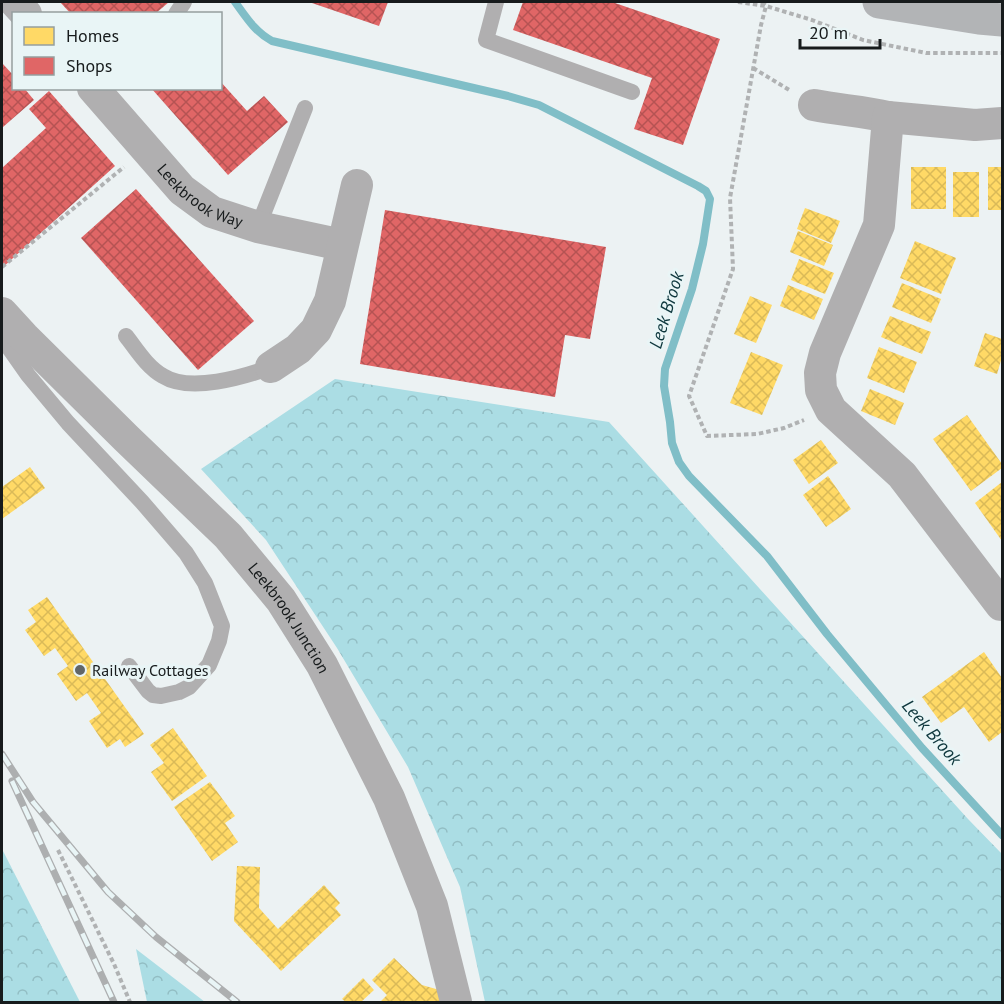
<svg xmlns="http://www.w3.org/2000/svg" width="1004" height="1004" font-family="'PT Sans',sans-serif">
  <defs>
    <pattern id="forest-crowns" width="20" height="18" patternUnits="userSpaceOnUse" patternTransform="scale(1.5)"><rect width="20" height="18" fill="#abdde4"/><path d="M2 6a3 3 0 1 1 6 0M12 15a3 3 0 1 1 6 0" fill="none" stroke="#92bdc3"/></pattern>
    <pattern id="homes-cross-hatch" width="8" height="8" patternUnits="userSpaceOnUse" patternTransform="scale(1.5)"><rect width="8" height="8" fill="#ffd966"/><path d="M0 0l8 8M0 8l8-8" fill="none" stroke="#daba58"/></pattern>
    <pattern id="shops-cross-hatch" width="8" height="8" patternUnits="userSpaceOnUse" patternTransform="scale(1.5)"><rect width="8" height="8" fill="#e06666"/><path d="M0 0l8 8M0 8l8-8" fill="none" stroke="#b55353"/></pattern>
  </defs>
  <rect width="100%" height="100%" fill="#ecf2f3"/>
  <g fill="url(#forest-crowns)">
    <path d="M335,379L609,422L968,819L1002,854V1002H485L460,887L408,767L337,648L266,540L201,469Z"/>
    <path d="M2,849L80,1002H2Z"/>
    <path d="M136,949L205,1002H147Z"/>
  </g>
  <g fill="url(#homes-cross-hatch)">
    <rect x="911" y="167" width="35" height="42"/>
    <rect x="988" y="167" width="14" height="43"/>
    <rect x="953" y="172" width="26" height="45"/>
    <path d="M805,208L840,221L831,243L797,229Z"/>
    <path d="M798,231L833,245L824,266L790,252Z"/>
    <path d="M915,241L956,258L941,294L900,278Z"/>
    <path d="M799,259L834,273L825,294L791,280Z"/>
    <path d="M902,283L941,299L931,323L892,307Z"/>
    <path d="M788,285L823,299L814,320L780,306Z"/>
    <path d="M750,296L772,305L756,343L734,334Z"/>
    <path d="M890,316L931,332L922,354L881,337Z"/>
    <path d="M985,333L1002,339V357L997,374L974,366Z"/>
    <path d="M879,347L917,362L904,393L867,378Z"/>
    <path d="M751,352L783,365L762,415L730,403Z"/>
    <path d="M870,389L904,403L895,425L861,411Z"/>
    <path d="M967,415L1002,464V468L971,491L933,439Z"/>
    <path d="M821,440L838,463L809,484L793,460Z"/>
    <path d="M30,467L45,488L2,519V487Z"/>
    <path d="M828,476L851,509L826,527L803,495Z"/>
    <path d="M1002,482V541L975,503Z"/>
    <path d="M47,597L144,734L125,747L120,739L107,748L89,721L101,713L87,693L76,701L57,674L68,666L55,648L44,656L25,630L36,622L28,610Z"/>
    <path d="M984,652L1002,678V732L989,742L964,707L941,723L922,697Z"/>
    <path d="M173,728L207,776L172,801L151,772L164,763L150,745Z"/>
    <path d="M210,782L235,816L225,823L238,842L212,861L174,807Z"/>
    <path d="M237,866L260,867L259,908L278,929L324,885L340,903L335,908L341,915L281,971L234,921Z"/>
    <path d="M394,958L422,985L443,991L439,1002H380L387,995L372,980Z"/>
    <path d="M363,978L374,990L361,1002H346L342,999Z"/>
  </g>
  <g fill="url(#shops-cross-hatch)">
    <path d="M60,2H169L155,14H71Z"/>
    <path d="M309,2H388L379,26Z"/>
    <path d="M523,2H612L720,39L683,145L634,129L652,78L513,30Z"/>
    <path d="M2,63L14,76V88H24L34,100L3,127L2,126Z"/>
    <path d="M220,81L247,111L264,96L288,122L228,175L151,88H220Z"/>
    <path d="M49,91L115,166L2,268V168L46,128L29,109Z"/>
    <path d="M136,189L254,321L198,370L81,238Z"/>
    <path d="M385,210L606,247L590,339L565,335L555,397L360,364Z"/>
  </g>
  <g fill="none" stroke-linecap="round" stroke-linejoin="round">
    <path stroke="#80bec7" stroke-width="8" d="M235,2C246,17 255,32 272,41L508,96L539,105L698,186L706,191L710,199L703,244L692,289L665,369L664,386L670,422L672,443L679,462L689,476L767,556L827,634L922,748L1002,835"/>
    <g stroke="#b0b2b3" stroke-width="4" stroke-dasharray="4.5 3" stroke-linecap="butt">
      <path d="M738,2L766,6L761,25L730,198L733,269L689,396L707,436L757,434L784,428L804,420"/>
      <path d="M762,2L766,6L812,20L863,40L926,53H1002"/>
      <path d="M753,68L791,91"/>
      <path d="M2,267L124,167"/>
      <path d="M58,850L114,964L130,1002"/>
    </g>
    <g stroke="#b0afb0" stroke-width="16">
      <path d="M496,2L486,40L632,92"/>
      <path d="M176,14L184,2"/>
      <path d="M258,227L305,108"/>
      <path d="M126,336C137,350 147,367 163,376C190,393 244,377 271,367"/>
      <path d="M2,338L28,375L68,423L142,502L186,553L205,583L222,626L219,641L209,665L189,687L179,692L161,696L153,695L148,691L129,666"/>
    </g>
    <g stroke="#b0afb0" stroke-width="32">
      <path d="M15,2L26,14"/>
      <path id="s1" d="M93,88L182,190L212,212L258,227L342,245"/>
      <path d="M814,105C839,110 864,111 888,117"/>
      <path id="s2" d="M2,313L24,337L126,438L228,536L281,600L322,665L389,798L432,906L456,1002"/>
      <path d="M271,367L298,349L316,330L330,301L357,185"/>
      <path d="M1001,605L902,475L831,410L821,390L820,373L825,353L879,225L888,117L975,125L1002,123"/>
    </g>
    <path stroke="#b2b4b6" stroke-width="33" d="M879,2L979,18L1002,20"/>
    <defs>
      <g id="rail">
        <path d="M2,754L33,802L108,892L156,937L237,1002"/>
        <path d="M12,781L114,1002"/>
      </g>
    </defs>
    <use href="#rail" stroke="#adafb0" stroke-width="7"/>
    <use href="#rail" stroke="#e9f5f6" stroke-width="4.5" stroke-dasharray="14" stroke-linecap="butt"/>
  </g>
  <circle fill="#626667" stroke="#e9f5f6" stroke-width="2" cx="80" cy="670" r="6"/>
  <g text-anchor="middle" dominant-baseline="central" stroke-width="6" stroke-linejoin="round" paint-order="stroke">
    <g font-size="16" fill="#171b1c" stroke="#e9f5f6">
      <text stroke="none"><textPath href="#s1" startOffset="154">Leekbrook Way</textPath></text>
      <text stroke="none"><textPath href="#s2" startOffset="420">Leekbrook Junction</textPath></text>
    </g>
    <g font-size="16" fill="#171b1c" stroke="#e9f5f6" text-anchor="start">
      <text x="92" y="670">Railway Cottages</text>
    </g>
    <g font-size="18" font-style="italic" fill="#0e373d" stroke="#e9f5f6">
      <text transform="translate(666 310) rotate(-73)">Leek Brook</text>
      <text transform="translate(932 732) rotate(49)">Leek Brook</text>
    </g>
  </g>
  <rect width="1004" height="1004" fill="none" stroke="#171b1c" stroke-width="6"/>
  <rect x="12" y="12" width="210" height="78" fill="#e9f5f6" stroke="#959e9f" stroke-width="1.5"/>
  <rect x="24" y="27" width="30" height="18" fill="#ffd966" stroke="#959e9f" stroke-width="1.5"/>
  <text x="66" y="42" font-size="18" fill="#171b1c">Homes</text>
  <rect x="24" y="57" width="30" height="18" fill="#e06666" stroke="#959e9f" stroke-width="1.5"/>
  <text x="66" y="72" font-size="18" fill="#171b1c">Shops</text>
  <path d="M800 39v9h80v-9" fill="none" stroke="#171b1c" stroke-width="3"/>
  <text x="809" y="39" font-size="18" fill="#171b1c" stroke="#e9f5f6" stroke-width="4.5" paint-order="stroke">20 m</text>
</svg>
